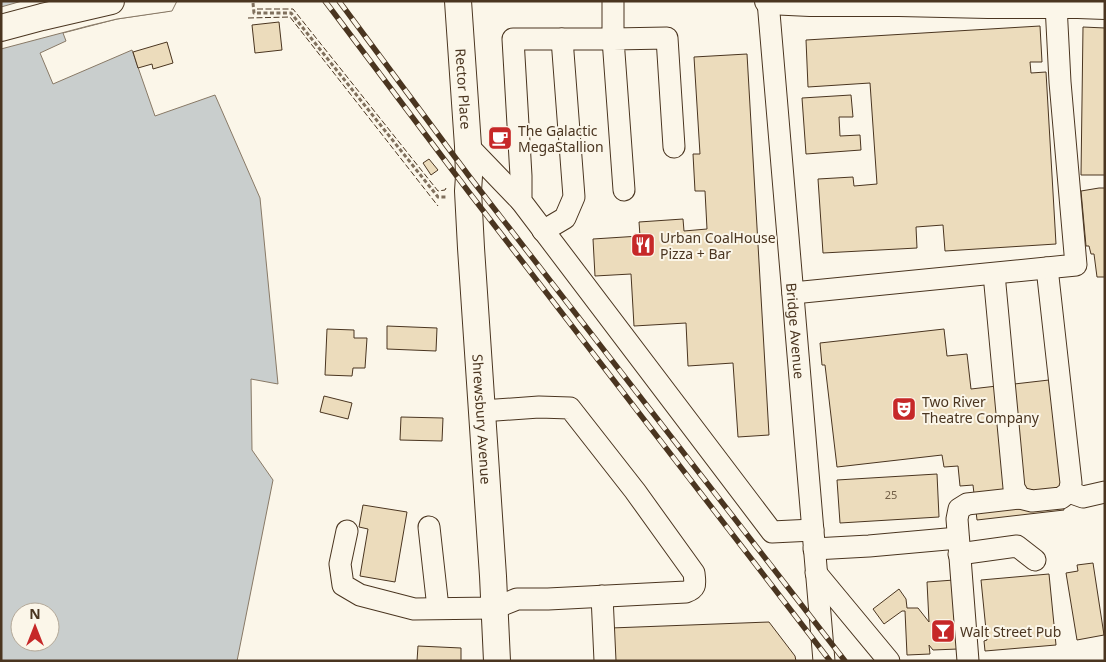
<svg xmlns="http://www.w3.org/2000/svg" width="1106" height="662" font-family="'Noto Sans',sans-serif">
  <rect width="100%" height="100%" fill="#fbf6e9"/>
  <path fill="#c9cecd" stroke="#887966" fill-rule="evenodd" d="M1,1H175L170,11L117,19L63,33L66,41L40,53L53,84L132,50L155,116L215,95L260,198L278,384L251,379L252,450L273,480L237,661H1ZM20,612H50V642H20Z"/>
  <path fill="#fbf6e9" stroke="#887966" d="M22,1H177L172,11L117,19L88,26L1,49V7Z"/>
  <g fill="#ecdcbc" stroke="#4a3520">
    <path d="M279,22L282,50L255,53L252,25Z"/>
    <path d="M1040,26L1042,62H1030L1031,73L1046,72L1056,244L945,251L943,225L916,227L917,248L823,253L818,179L853,177L854,186L877,184L870,83L808,87L806,40Z"/>
    <path d="M1083,27L1105,28V175H1081Z"/>
    <path d="M167,42L173,63L153,69L152,64L138,68L133,52Z"/>
    <path d="M747,54L769,435L738,437L733,363L688,366L686,323L634,326L631,274L595,276L593,239L640,236L639,222L683,219L684,231L707,229L705,191H695L693,154H700L694,57Z"/>
    <path d="M851,95L853,117H839L840,136L860,135L861,150L806,154L802,98Z"/>
    <path d="M429,159L438,170L431,175L423,163Z"/>
    <path d="M1099,188H1105V277H1097L1094,254H1091L1089,246H1086L1081,191Z"/>
    <path d="M387,326L437,328L436,351L387,349Z"/>
    <path d="M327,329L354,330V338H367L365,368H353L352,376L325,375Z"/>
    <path d="M944,329L947,356L967,354L971,389L1049,380L1064,510L977,520L973,485L960,486L958,466L944,467L942,455L837,467L825,365H822L820,343Z"/>
    <path d="M324,396L352,403L348,419L320,412Z"/>
    <path d="M401,417L443,418L442,441L400,440Z"/>
    <path d="M937,474L939,517L840,523L837,480Z"/>
    <path d="M363,505L407,512L395,582L360,576L368,529L359,527Z"/>
    <path d="M1093,563L1104,635L1077,640L1066,573L1078,571L1077,565Z"/>
    <path d="M1049,574L1056,645L985,651L984,641L987,640L981,580Z"/>
    <path d="M954,580L958,649L933,650L929,645L930,654L907,655L905,611H902L884,624L873,609L899,589L906,599L907,608H918L929,622L927,582Z"/>
    <path d="M769,622L795,656L796,661H613L611,628Z"/>
    <path d="M418,646L461,648V661H417Z"/>
  </g>
  <g fill="none" stroke-linecap="round" stroke-linejoin="round">
    <defs>
      <g id="minor">
        <path d="M613,1V39H513L521,176V201L772,532L813,530"/>
        <path id="s1" d="M768,1L824,661"/>
        <path d="M468,146L521,201"/>
        <path d="M624,190L613,39L667,38L674,147"/>
        <path d="M543,231L565,218L574,197L562,39"/>
        <path d="M994,274L1014,488L1020,498L1032,501L1061,498L1069,492L1071,483L1047,268"/>
        <path d="M793,293L1076,265L1060,82L1056,5"/>
        <path d="M1069,492L1083,497L1105,492"/>
        <path d="M429,527L438,608"/>
        <path d="M347,531L340,564L343,585L360,595L414,609L495,608L517,599H548L686,592C697,588 695,584 694,573L635,491L570,408L539,407L482,411"/>
        <path d="M814,549L869,546L958,538"/>
        <path d="M959,554L1017,546L1035,560"/>
        <path d="M816,573L889,661"/>
        <path d="M602,596L605,661"/>
        <path d="M968,661L957,519L959,509L967,504L1020,498"/>
      </g>
      <g id="major">
        <path id="s2" d="M458,1L468,146L469,176L468,191L471,248L493,576L497,661"/>
        <path d="M768,1L810,3H899L988,5H1078L1105,6"/>
        <path d="M1,28L42,17L111,1"/>
      </g>
    </defs>
    <use href="#minor" stroke="#4a3520" stroke-width="23"/>
    <use href="#major" stroke="#4a3520" stroke-width="28"/>
    <path stroke="#7f6f5c" stroke-width="3" stroke-dasharray="4 2.5" stroke-linecap="butt" d="M253,3L254,13H291L438,197H447"/>
    <use href="#minor" stroke="#fbf6e9" stroke-width="21"/>
    <use href="#major" stroke="#fbf6e9" stroke-width="26"/>
    <defs>
      <g id="rail">
        <path d="M325,1L468,191L830,661"/>
        <path d="M339,1L469,176L845,661"/>
      </g>
    </defs>
    <use href="#rail" stroke="#4a3520" stroke-width="5.5"/>
    <use href="#rail" stroke="#fbf6e9" stroke-width="4" stroke-dasharray="11" stroke-linecap="butt"/>
    <g stroke="#4a3520" stroke-width="1" stroke-dasharray="6 2.5" stroke-linecap="butt">
      <path d="M257,9H293L438,191L445,190L447,186"/>
      <path d="M248,18L290,17L438,206"/>
    </g>
  </g>
  <defs>
    <symbol id="cafe-square" viewBox="-11 -11 22 22"><rect x="-9" y="-9" width="18" height="18" rx="4" fill="#c62828" stroke="#fbf6e9"/><path d="M-5.5-4.5H6V0H3Q3 3.5 0 3.5H-2.5Q-5.5 3.5-5.5 0ZM3-3.2v2h1.7v-2ZM-6 4.5H4V6H-6Z" fill="#fff"/></symbol>
    <symbol id="restaurant-square" viewBox="-11 -11 22 22"><rect x="-9" y="-9" width="18" height="18" rx="4" fill="#c62828" stroke="#fbf6e9"/><path d="M-5-6h1v4h1v-4h1v4h1v-4h1v5L-1.5 .5V6h-2V.5L-5-1ZM5-6V6H3V1.5H1.5Q1.5-4 5-6Z" fill="#fff"/></symbol>
    <symbol id="theatre-square" viewBox="-11 -11 22 22"><rect x="-9" y="-9" width="18" height="18" rx="4" fill="#c62828" stroke="#fbf6e9"/><path d="M-5-5.5Q0-4 5-5.5V0Q5 5 0 6Q-5 5-5 0ZM-3.3-2.5H-1v1.5H-3.3ZM1-2.5H3.3v1.5H1ZM-2.8 1Q0 5.5 2.8 1Z" fill="#fff"/></symbol>
    <symbol id="bar-square" viewBox="-11 -11 22 22"><rect x="-9" y="-9" width="18" height="18" rx="4" fill="#c62828" stroke="#fbf6e9"/><path d="M-6-5H6L.8 .8V4.5H3.5V6h-7V4.5H-.8V.8Z" fill="#fff"/></symbol>
  </defs>
  <g fill-rule="evenodd">
    <use href="#cafe-square" x="486" y="124" width="28" height="28"/>
    <use href="#restaurant-square" x="629" y="231" width="28" height="28"/>
    <use href="#theatre-square" x="890" y="395" width="28" height="28"/>
    <use href="#bar-square" x="929" y="617" width="28" height="28"/>
  </g>
  <g text-anchor="middle" dominant-baseline="central" stroke-width="4" stroke-linejoin="round" paint-order="stroke">
    <g font-size="11" fill="#725f47">
      <text x="891" y="494">25</text>
    </g>
    <g font-size="14" fill="#4a3520" stroke="#fbf6e9">
      <text stroke="none"><textPath href="#s2" startOffset="88">Rector Place</textPath></text>
      <text stroke="none"><textPath href="#s1" startOffset="331">Bridge Avenue</textPath></text>
      <text stroke="none"><textPath href="#s2" startOffset="419">Shrewsbury Avenue</textPath></text>
    </g>
    <g font-size="14" fill="#4a3520" stroke="#fbf6e9" text-anchor="start">
      <text x="518" y="130">The Galactic<tspan x="518" dy="16">MegaStallion</tspan></text>
      <text x="660" y="237">Urban CoalHouse<tspan x="660" dy="16">Pizza + Bar</tspan></text>
      <text x="922" y="401">Two River<tspan x="922" dy="16">Theatre Company</tspan></text>
      <text x="960" y="631">Walt Street Pub</text>
    </g>
  </g>
  <rect width="1106" height="662" fill="none" stroke="#4a3520" stroke-width="5"/>
  <g transform="translate(35 627)"><circle r="24" fill="#fbf6e9" stroke="#b4a999"/>
  <path d="M0-4L9 19L0 12L-9 19Z" fill="#c62828"/>
  <text y="-8" font-size="14" font-weight="bold" text-anchor="middle" fill="#4a3520">N</text>
  </g>
</svg>
